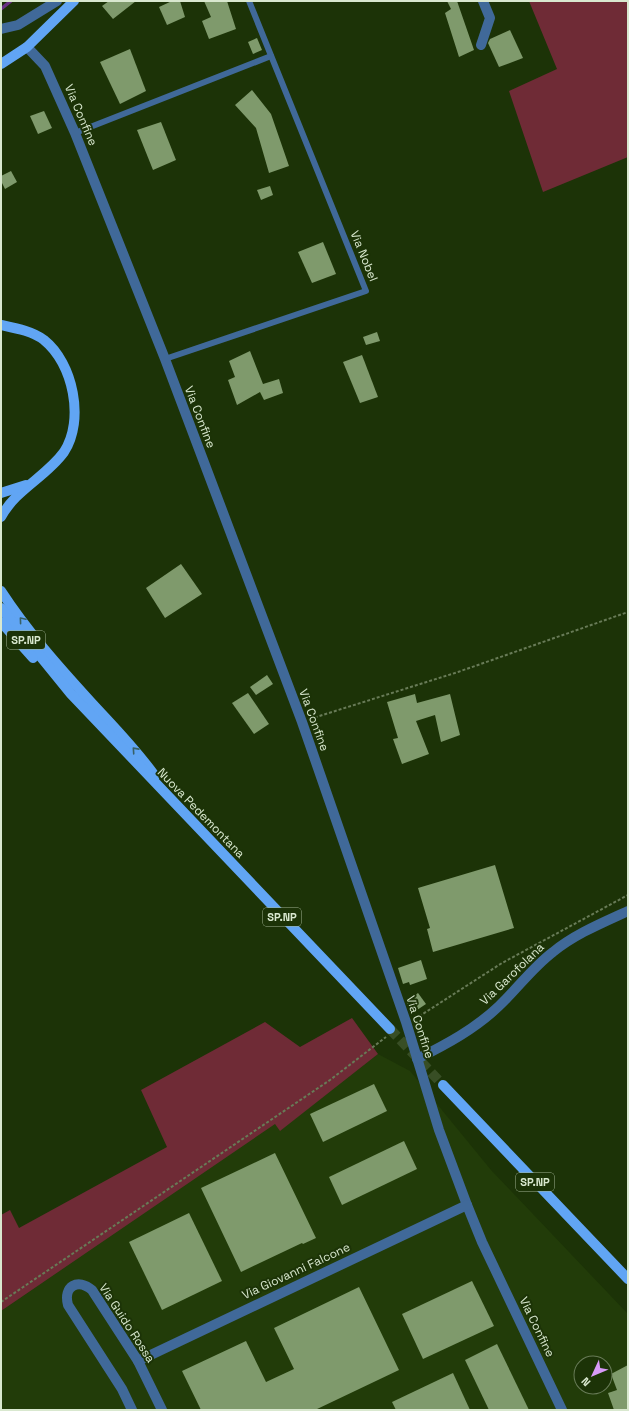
<svg xmlns="http://www.w3.org/2000/svg" width="629" height="1411" font-family="'Space Grotesk',sans-serif">
  <rect width="100%" height="100%" fill="#1c3307"/>
  <path fill="#223c09" fill-rule="evenodd" d="M378,1054L410,1071L491,1170L628,1314V1410H1V1311L275,1123L280,1130ZM581,1363H605V1387H581Z"/>
  <g fill="#6f2b36">
    <path d="M529,1H628V157L543,192L509,91L557,69Z"/>
    <path d="M352,1018L378,1054L280,1131L275,1124L1,1311V1215L10,1210L19,1228L167,1147L141,1090L265,1022L300,1047Z"/>
  </g>
  <g fill="none" stroke-linecap="round" stroke-linejoin="round">
    <path stroke="#683183" stroke-width="3.5" d="M1,9L11,1"/>
  </g>
  <g fill="#7f9a6c">
    <path d="M109,1H136L113,19L102,6Z"/>
    <path d="M172,1H180L185,17L167,25L159,7Z"/>
    <path d="M204,1H227L236,29L209,39L202,21L211,17Z"/>
    <path d="M447,1H457L474,50L459,57L445,13L451,9Z"/>
    <path d="M510,30L523,58L499,67L488,43L490,39Z"/>
    <path d="M257,38L262,50L253,54L248,42Z"/>
    <path d="M130,49L146,91L120,104L100,62Z"/>
    <path d="M252,90L271,114L289,166L269,173L256,128L235,105Z"/>
    <path d="M44,111L52,128L38,134L30,116Z"/>
    <path d="M161,122L176,160L153,170L137,130Z"/>
    <path d="M11,171L17,182L5,189L1,181V176Z"/>
    <path d="M270,186L273,195L261,200L257,190Z"/>
    <path d="M323,242L336,274L312,283L298,252Z"/>
    <path d="M377,332L380,341L366,345L363,337Z"/>
    <path d="M250,351L263,384L279,379L283,393L264,400L260,392L237,405L228,380L235,377L229,361Z"/>
    <path d="M362,355L378,397L360,403L343,362Z"/>
    <path d="M181,564L202,594L165,618L146,588Z"/>
    <path d="M267,675L273,684L256,695L250,687Z"/>
    <path d="M248,693L269,724L254,734L232,703Z"/>
    <path d="M415,694L417,703L450,694L460,735L441,742L435,715L416,721L429,754L402,764L393,739L398,738L387,702Z"/>
    <path d="M495,865L514,928L433,952L427,929L430,928L418,888Z"/>
    <path d="M421,960L427,979L410,985L409,982L403,984L398,968Z"/>
    <path d="M418,993L426,1004L414,1012L406,1002Z"/>
    <path d="M374,1084L387,1111L323,1142L310,1114Z"/>
    <path d="M404,1141L417,1169L342,1205L329,1177Z"/>
    <path d="M275,1153L316,1238L303,1244L302,1243L241,1272L201,1188Z"/>
    <path d="M189,1213L222,1281L162,1310L129,1242Z"/>
    <path d="M472,1281L494,1326L423,1359L402,1314Z"/>
    <path d="M359,1287L399,1370L315,1410H201L182,1371L246,1341L266,1382L294,1369L274,1328Z"/>
    <path d="M497,1344L529,1410H489L465,1360Z"/>
    <path d="M628,1365V1409L614,1410L608,1393L617,1390L611,1374Z"/>
    <path d="M453,1373L470,1410H396L392,1402Z"/>
  </g>
  <g fill="none" stroke-linecap="round" stroke-linejoin="round">
    <path stroke="#384e25" stroke-width="10" stroke-dasharray="10 5" stroke-linecap="butt" d="M390,1029L443,1085"/>
    <g stroke="#687b57" stroke-width="2" stroke-dasharray="3 2" stroke-linecap="butt">
      <path d="M310,719L458,672L628,612"/>
      <path d="M415,1019L502,963L628,895"/>
      <path d="M1,1302L330,1080L386,1037"/>
    </g>
    <g stroke="#406999" stroke-width="6">
      <path d="M75,133L271,56"/>
      <path d="M165,359L366,291L249,1"/>
    </g>
    <g stroke="#406999" stroke-width="10">
      <path d="M1,29L18,25L57,1"/>
      <path d="M481,45L490,18L483,1"/>
      <path d="M27,47L45,66L75,133L165,359L302,722L406,1022L439,1130L467,1205L482,1242L562,1410"/>
      <path d="M417,1059C447,1044 475,1029 499,1006C517,989 533,967 553,952C575,934 602,923 628,911"/>
      <path d="M138,1361L467,1205"/>
      <path d="M132,1410L122,1389L68,1305C63,1286 78,1278 92,1290L138,1361L162,1410"/>
    </g>
    <g stroke="#61a5f4" stroke-width="10">
      <path d="M1,64L27,47L74,1"/>
      <path d="M1,325C15,328 32,331 44,340C73,363 85,420 64,452C46,477 16,489 1,517"/>
      <path d="M1,493L26,485"/>
      <path d="M1,591C27,631 59,667 91,702C113,726 136,749 155,776"/>
      <path d="M1,608L71,694L390,1029"/>
      <path d="M1,622L33,658"/>
      <path d="M443,1085L628,1279"/>
    </g>
  </g>
  <defs><path id="oneway-chevron" d="M-2-3.5L2.5 0L-2 3.5" fill="none" stroke-width="1.6" stroke-linecap="round" stroke-linejoin="round"/></defs>
  <g stroke="#386166">
    <use href="#oneway-chevron" transform="translate(22 620) rotate(-130)"/>
    <use href="#oneway-chevron" transform="translate(135 750) rotate(-132)"/>
  </g>
  <g text-anchor="middle" dominant-baseline="central" stroke-width="4" stroke-linejoin="round" paint-order="stroke">
    <g fill="#1c3307" stroke="#a0b293" stroke-width="1">
      <rect x="7" y="631" width="38" height="18" rx="3"/>
      <rect x="263" y="908" width="38" height="18" rx="3"/>
      <rect x="516" y="1173" width="38" height="18" rx="3"/>
    </g>
    <g font-size="11" font-weight="bold" fill="#d9e8cf">
      <text x="26" y="640">SP.NP</text>
      <text x="282" y="917">SP.NP</text>
      <text x="535" y="1182">SP.NP</text>
    </g>
    <g font-size="12" fill="#d9e8cf" stroke="#1c3307">
      <text transform="translate(81 115) rotate(67)">Via Confine</text>
      <text transform="translate(364 256) rotate(68)">Via Nobel</text>
      <text transform="translate(200 417) rotate(69)">Via Confine</text>
      <text transform="translate(314 720) rotate(70)">Via Confine</text>
      <text transform="translate(201 813) rotate(46)">Nuova Pedemontana</text>
      <text transform="translate(512 974) rotate(-44)">Via Garofolana</text>
      <text transform="translate(420 1027) rotate(72)">Via Confine</text>
      <text transform="translate(296 1271) rotate(-25)">Via Giovanni Falcone</text>
      <text transform="translate(127 1323) rotate(57)">Via Guido Rossa</text>
      <text transform="translate(537 1327) rotate(64)">Via Confine</text>
    </g>
  </g>
  <rect width="629" height="1411" fill="none" stroke="#d9e8cf" stroke-width="4"/>
  <g transform="translate(593 1375) rotate(226)"><circle r="19" fill="#1c3307" stroke="#687b57"/>
  <path d="M0-3L7 15L0 10L-7 15Z" fill="#d89af8"/>
  <text y="-6" font-size="11" font-weight="bold" text-anchor="middle" fill="#d9e8cf">N</text>
  </g>
</svg>
